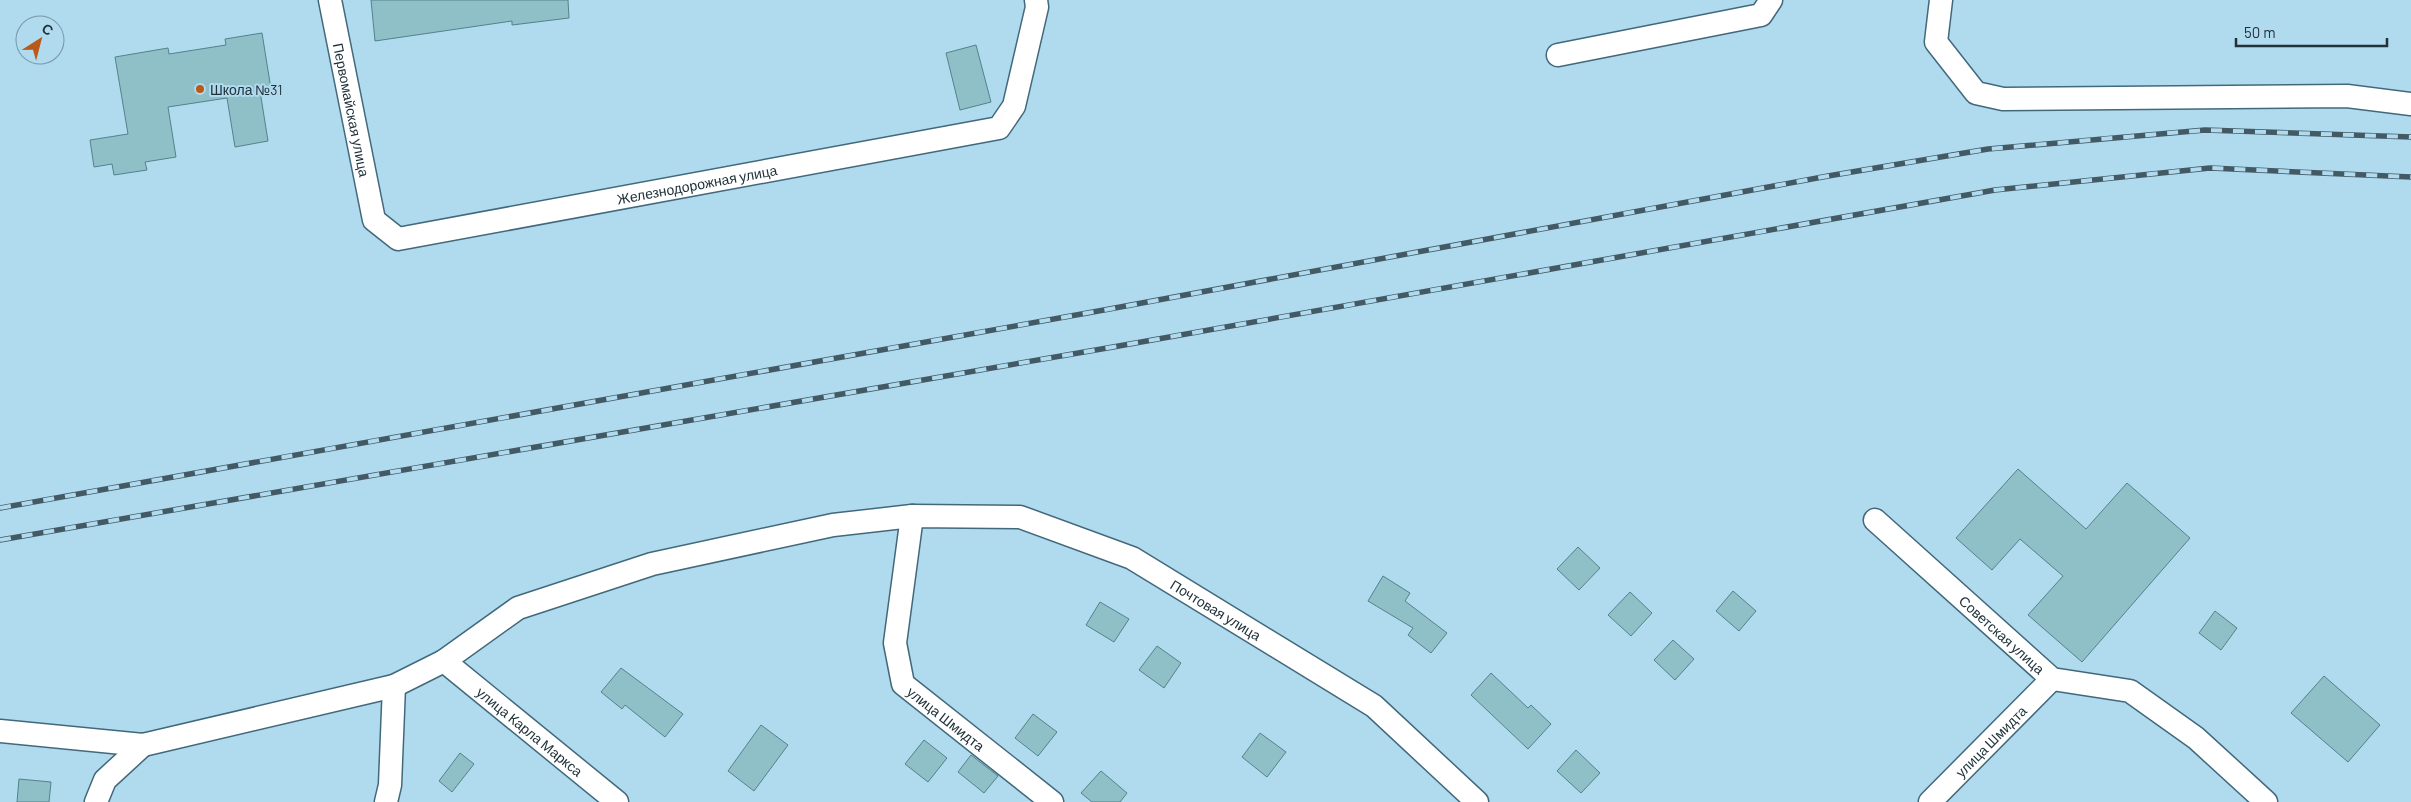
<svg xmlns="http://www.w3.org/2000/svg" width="2411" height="802" font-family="Barlow,sans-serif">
  <rect width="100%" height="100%" fill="#b0daee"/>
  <g fill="#8fc0c8" stroke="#53828a">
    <path d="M371,0H568L569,18L512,25V21L375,41Z"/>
    <path d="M262,33L271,89L260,91L268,141L235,147L227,98L168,107L176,157L145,162L147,170L114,175L112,164L94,167L90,140L128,134L115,57L168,48L169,54L226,45L225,39Z"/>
    <path d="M976,45L991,102L960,110L946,53Z"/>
    <path d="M2018,469L2086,529L2127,483L2190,538L2082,662L2028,615L2063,576L2020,539L1992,570L1956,538Z"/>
    <path d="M1578,547L1600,568L1579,590L1557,569Z"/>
    <path d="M1383,576L1410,593L1405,601L1447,633L1431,653L1408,635L1413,628L1368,601Z"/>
    <path d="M1733,591L1756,611L1739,631L1716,611Z"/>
    <path d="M1630,592L1652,613L1631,636L1608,615Z"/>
    <path d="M1100,602L1129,619L1114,642L1086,625Z"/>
    <path d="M2215,611L2237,628L2221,650L2199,633Z"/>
    <path d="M1673,640L1694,659L1675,680L1654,660Z"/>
    <path d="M1157,646L1181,663L1164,688L1139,670Z"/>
    <path d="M621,668L683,714L665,737L625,705L622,709L601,692Z"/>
    <path d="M1491,673L1528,708L1531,705L1551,724L1528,749L1471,695Z"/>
    <path d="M2324,676L2380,725L2348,762L2291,713Z"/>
    <path d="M1033,714L1057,732L1038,756L1015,738Z"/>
    <path d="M761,725L788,745L754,791L728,771Z"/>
    <path d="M1260,733L1286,752L1267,777L1242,757Z"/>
    <path d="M924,740L947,758L928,782L905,764Z"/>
    <path d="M1576,750L1600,773L1581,793L1557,771Z"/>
    <path d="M460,753L474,764L452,792L439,781Z"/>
    <path d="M971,755L998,776L984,793L958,772Z"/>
    <path d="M1101,771L1127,793L1120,802H1092L1081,793Z"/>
    <path d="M19,779L51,782L49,802H17Z"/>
  </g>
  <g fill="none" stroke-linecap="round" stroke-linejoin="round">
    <defs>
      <g id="minor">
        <path id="s1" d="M330,0L374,220L398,239L999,128L1014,106L1037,7L1036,0"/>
        <path d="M1941,0L1936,42L1976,93L2003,99L2347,96L2411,104"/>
        <path d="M1558,55L1761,15L1771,0"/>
        <path id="s2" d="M912,516L895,643L903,684L1052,802"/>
        <path id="s3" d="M1875,520L2052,679L2130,691L2196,738L2266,802"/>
        <path id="s4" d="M444,661L617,802"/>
        <path id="s5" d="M0,731L143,745L394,686L444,661L518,608L652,564L833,525L912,516L1020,517L1132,558L1374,706L1477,802"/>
        <path d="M96,802L105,780L143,745"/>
        <path d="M386,802L390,785L394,686"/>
        <path id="s6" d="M1930,802L2052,679"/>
      </g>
    </defs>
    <use href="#minor" stroke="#42697b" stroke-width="25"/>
    <use href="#minor" stroke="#fff" stroke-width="22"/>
    <defs>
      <g id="rail">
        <path d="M0,508L1104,310L1828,176L1988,149L2205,130L2411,137"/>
        <path d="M0,540L1113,347L1995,190L2210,168L2411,177"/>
      </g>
    </defs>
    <use href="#rail" stroke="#435a65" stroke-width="5.5"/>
    <use href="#rail" stroke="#b0daee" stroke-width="4" stroke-dasharray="11" stroke-linecap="butt"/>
  </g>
  <circle fill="#ba5918" stroke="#b0daee" stroke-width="2" cx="200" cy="89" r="5"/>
  <g text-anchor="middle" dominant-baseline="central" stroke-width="4" stroke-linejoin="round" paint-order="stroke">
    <g font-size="14" fill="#21323a" stroke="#b0daee" text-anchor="start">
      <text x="210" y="89">Школа №31</text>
    </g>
    <g font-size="14" fill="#21323a" stroke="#b0daee">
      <text stroke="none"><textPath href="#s1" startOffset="112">Первомайская улица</textPath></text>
      <text stroke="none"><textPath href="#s1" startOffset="559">Железнодорожная улица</textPath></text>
      <text stroke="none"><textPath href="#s5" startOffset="1280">Почтовая улица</textPath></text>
      <text stroke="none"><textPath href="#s3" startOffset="171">Советская улица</textPath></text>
      <text stroke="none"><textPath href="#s2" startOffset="225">улица Шмидта</textPath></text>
      <text stroke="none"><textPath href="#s4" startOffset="111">улица Карла Маркса</textPath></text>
      <text stroke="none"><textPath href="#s6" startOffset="86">улица Шмидта</textPath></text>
    </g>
  </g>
  <g transform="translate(40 40) rotate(36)"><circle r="24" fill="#b0daee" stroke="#7797a6"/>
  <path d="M0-4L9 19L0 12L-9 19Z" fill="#ba5918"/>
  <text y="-8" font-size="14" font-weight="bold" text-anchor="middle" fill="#21323a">С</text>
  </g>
  <path d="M2236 38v8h151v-8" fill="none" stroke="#21323a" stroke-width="2.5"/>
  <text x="2244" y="38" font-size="15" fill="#21323a" stroke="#b0daee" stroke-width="4" paint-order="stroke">50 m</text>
</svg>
